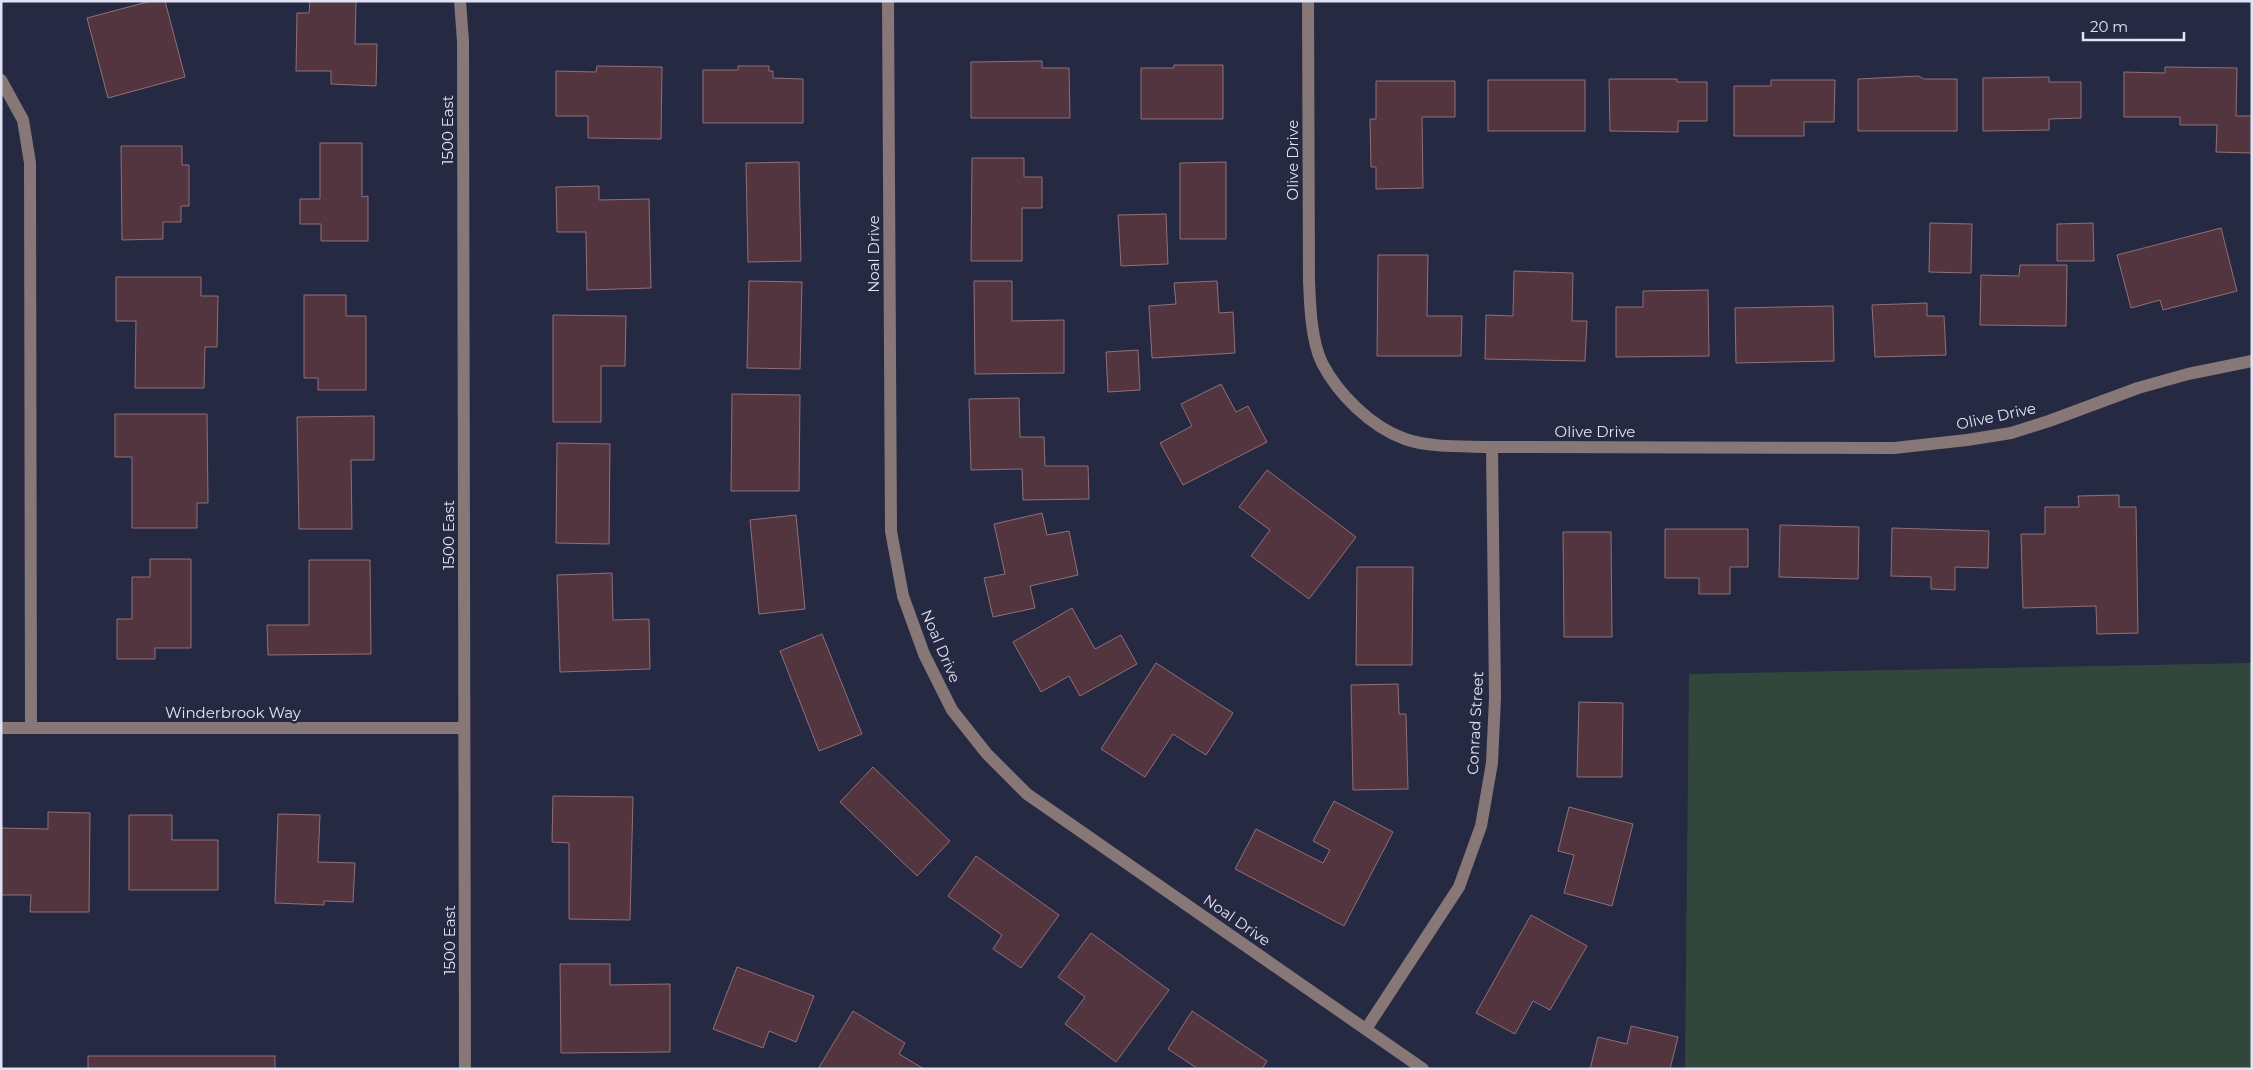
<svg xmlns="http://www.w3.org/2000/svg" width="2253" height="1070" font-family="Montserrat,sans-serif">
  <rect width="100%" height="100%" fill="#262942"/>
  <path fill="#32473b" d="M2252,663V1069H1685L1689,674Z"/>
  <g fill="#53353f" stroke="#916f79">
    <path d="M151,1H165L185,77L108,98L87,18Z"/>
    <path d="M310,1H356L355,44H377L376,86L331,84V71H296L297,13H309Z"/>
    <path d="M1042,61V68H1069L1070,118H971V62Z"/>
    <path d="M1174,65H1223V119H1141V68H1174Z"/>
    <path d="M597,66L662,67L661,139L588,138V116H556V71L596,72Z"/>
    <path d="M738,66H769V71H773V78L803,79V123H703V70H738Z"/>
    <path d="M2165,67L2237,68L2236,116H2252V153L2216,152L2217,125H2180V117H2124V72L2165,73Z"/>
    <path d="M1918,76L1924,79H1957V131H1858V79Z"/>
    <path d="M2049,77V82H2081V118L2049,119V130L1983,131V78Z"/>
    <path d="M1609,79H1677V82H1707V121H1678V132L1610,131Z"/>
    <rect x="1488" y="80" width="97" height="51"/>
    <path d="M1771,80H1835L1834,122H1804V136H1734V86H1771Z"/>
    <path d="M1376,81H1455V117H1422L1423,188L1376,189V167H1371L1370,119H1376Z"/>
    <path d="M320,143H362V197L368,196V241H321V224H300V199H320Z"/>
    <path d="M121,146H182V165H189V206H181V222H163V239L122,240Z"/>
    <path d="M972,158H1024V177H1042V208H1022V261H971Z"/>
    <path d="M799,162L801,261L748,262L746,163Z"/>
    <path d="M1226,162V239H1180V163Z"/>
    <path d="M599,186V200L649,199L651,288L587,290L586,232H557L556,187Z"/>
    <path d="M1166,214L1168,264L1121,266L1118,215Z"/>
    <path d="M1930,223L1972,224L1971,273L1929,272Z"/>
    <path d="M2093,223L2094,261H2057V224Z"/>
    <path d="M2221,228L2237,291L2163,310L2160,300L2131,308L2117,255Z"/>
    <path d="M1378,255H1428L1427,316H1462L1461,356H1377Z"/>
    <path d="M2020,265H2067L2066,326L1980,325L1981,275L2019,276Z"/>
    <path d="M1514,271L1573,273L1572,321H1587L1585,361L1485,359L1486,315L1513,316Z"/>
    <path d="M116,277H201V296H218L217,347H205L204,388H135L136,321H116Z"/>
    <path d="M749,281L802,282L800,369L747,368Z"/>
    <path d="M974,281H1012V321L1064,320V373L975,374Z"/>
    <path d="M1217,281L1219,313L1233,312L1235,353L1152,358L1149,306L1176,304L1174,283Z"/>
    <path d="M1708,290L1709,356L1616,357V307H1643V291Z"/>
    <path d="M304,295H346V316H366V390H318V378H304Z"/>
    <path d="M1927,303V316H1944L1946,355L1875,357L1872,305Z"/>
    <path d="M1833,306L1834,361L1736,363L1735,308Z"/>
    <path d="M553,315L626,316L625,366H601V422H553Z"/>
    <path d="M1138,350L1140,390L1108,392L1106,352Z"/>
    <path d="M1221,384L1236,412L1248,406L1267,442L1183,485L1160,443L1192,426L1181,404Z"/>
    <path d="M732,394L800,395L799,491H731Z"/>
    <path d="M1019,398L1020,437H1044L1045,466H1088L1089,499L1023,500L1022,469L971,470L969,399Z"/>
    <path d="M115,414H207L208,503H197V528H132V457H115Z"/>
    <path d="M374,416V460H351L352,529H299L297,417Z"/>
    <path d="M557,443L610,444L609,544L556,543Z"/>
    <path d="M1267,470L1356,537L1309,599L1251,556L1270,530L1239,507Z"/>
    <path d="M2119,495V507H2136L2138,633L2097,634L2096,606L2023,608L2021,534H2045V507H2079L2078,496Z"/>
    <path d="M1042,513L1047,535L1069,531L1078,575L1030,586L1035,608L993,617L984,578L1005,574L994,524Z"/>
    <path d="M796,515L805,609L759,614L750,520Z"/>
    <path d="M1780,525L1859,527L1858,579L1779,577Z"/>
    <path d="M1892,528L1989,531L1988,568L1955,567V590L1931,589V577L1891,576Z"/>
    <path d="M1665,529H1748V567H1730V594H1699V578H1665Z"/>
    <path d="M1563,532H1611L1612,637H1564Z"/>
    <path d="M150,559H191V648H155V659H117V619H132V577H150Z"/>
    <path d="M309,560H370L371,654L268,655L267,625H309Z"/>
    <path d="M1357,567H1413L1412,665H1356Z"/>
    <path d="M612,573L613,620L649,619L650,669L560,672L557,575Z"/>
    <path d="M1072,608L1095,649L1121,635L1137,664L1080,696L1069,676L1041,692L1013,642Z"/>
    <path d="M822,634L862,734L819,751L780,651Z"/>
    <path d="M1156,663L1233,713L1206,755L1173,734L1145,777L1101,749Z"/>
    <path d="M1398,684L1399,714H1406L1408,789L1353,790L1351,685Z"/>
    <path d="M1579,702L1623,703L1622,777H1577Z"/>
    <path d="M873,767L950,841L917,876L840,802Z"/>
    <path d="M553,796L633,797L630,920L569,919V843L552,842Z"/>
    <path d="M1334,801L1393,832L1344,926L1235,869L1256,829L1323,863L1330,850L1313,841Z"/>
    <path d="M1569,807L1633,824L1612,906L1564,893L1574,855L1558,851Z"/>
    <path d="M48,812L90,813L89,912H30L31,895H1V828L48,829Z"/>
    <path d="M278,814L320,815L318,862L355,863L353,902L324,901V905L275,903Z"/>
    <path d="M129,815H172V840H218V890H129Z"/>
    <path d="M976,856L1059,915L1021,968L993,949L1002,935L948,896Z"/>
    <path d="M1531,915L1587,946L1550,1010L1533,1001L1515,1034L1476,1013Z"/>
    <path d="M1091,933L1169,990L1116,1062L1065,1024L1085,997L1058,977Z"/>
    <path d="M560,964H610V985L670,984V1052L561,1053Z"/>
    <path d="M737,967L814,996L796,1042L769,1031L763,1048L713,1029Z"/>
    <path d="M853,1011L905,1043L899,1054L924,1069H818Z"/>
    <path d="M1192,1011L1267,1061L1262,1069H1198L1168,1049Z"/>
    <path d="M1631,1026L1678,1037L1670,1069H1590L1598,1037L1627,1044Z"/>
    <rect x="88" y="1056" width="187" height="13"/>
  </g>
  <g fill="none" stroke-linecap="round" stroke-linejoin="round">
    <g stroke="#877777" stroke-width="12">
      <path d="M460,1L463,41L465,1069"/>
      <path d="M888,1L891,531L903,596L924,654L952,710L987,754L1027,794L1423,1069"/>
      <path d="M1308,1L1309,281C1310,305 1311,340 1322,363C1338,394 1371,427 1405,439C1431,448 1464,446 1492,447L1894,448L1967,440L2011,433L2049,421L2138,388L2188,374L2252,361"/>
      <path d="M1,80L23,120L30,163L31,728"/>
      <path d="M1,728H464"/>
      <path d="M1366,1029L1459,887L1481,826L1492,763L1495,698L1492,447"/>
    </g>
  </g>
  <g text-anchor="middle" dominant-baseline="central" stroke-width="5" stroke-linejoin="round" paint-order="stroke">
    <g font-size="15" fill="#e0e3f3" stroke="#262942">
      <text transform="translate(447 130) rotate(-90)">1500 East</text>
      <text transform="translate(1292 160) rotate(-90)">Olive Drive</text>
      <text transform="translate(873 254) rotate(-90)">Noal Drive</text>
      <text transform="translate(1996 416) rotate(-12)">Olive Drive</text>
      <text x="1595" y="431">Olive Drive</text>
      <text transform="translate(448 535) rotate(-90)">1500 East</text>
      <text transform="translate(941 646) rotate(67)">Noal Drive</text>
      <text x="233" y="712">Winderbrook Way</text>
      <text transform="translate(1475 723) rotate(-87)">Conrad Street</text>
      <text transform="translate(1237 920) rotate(35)">Noal Drive</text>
      <text transform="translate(449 940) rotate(-90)">1500 East</text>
    </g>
  </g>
  <rect width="2253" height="1070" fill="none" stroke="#e0e3f3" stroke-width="5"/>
  <path d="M2083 32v8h101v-8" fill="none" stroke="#e0e3f3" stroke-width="2.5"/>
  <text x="2090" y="32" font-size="15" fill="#e0e3f3" stroke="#262942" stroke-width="4" paint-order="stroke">20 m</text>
</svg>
